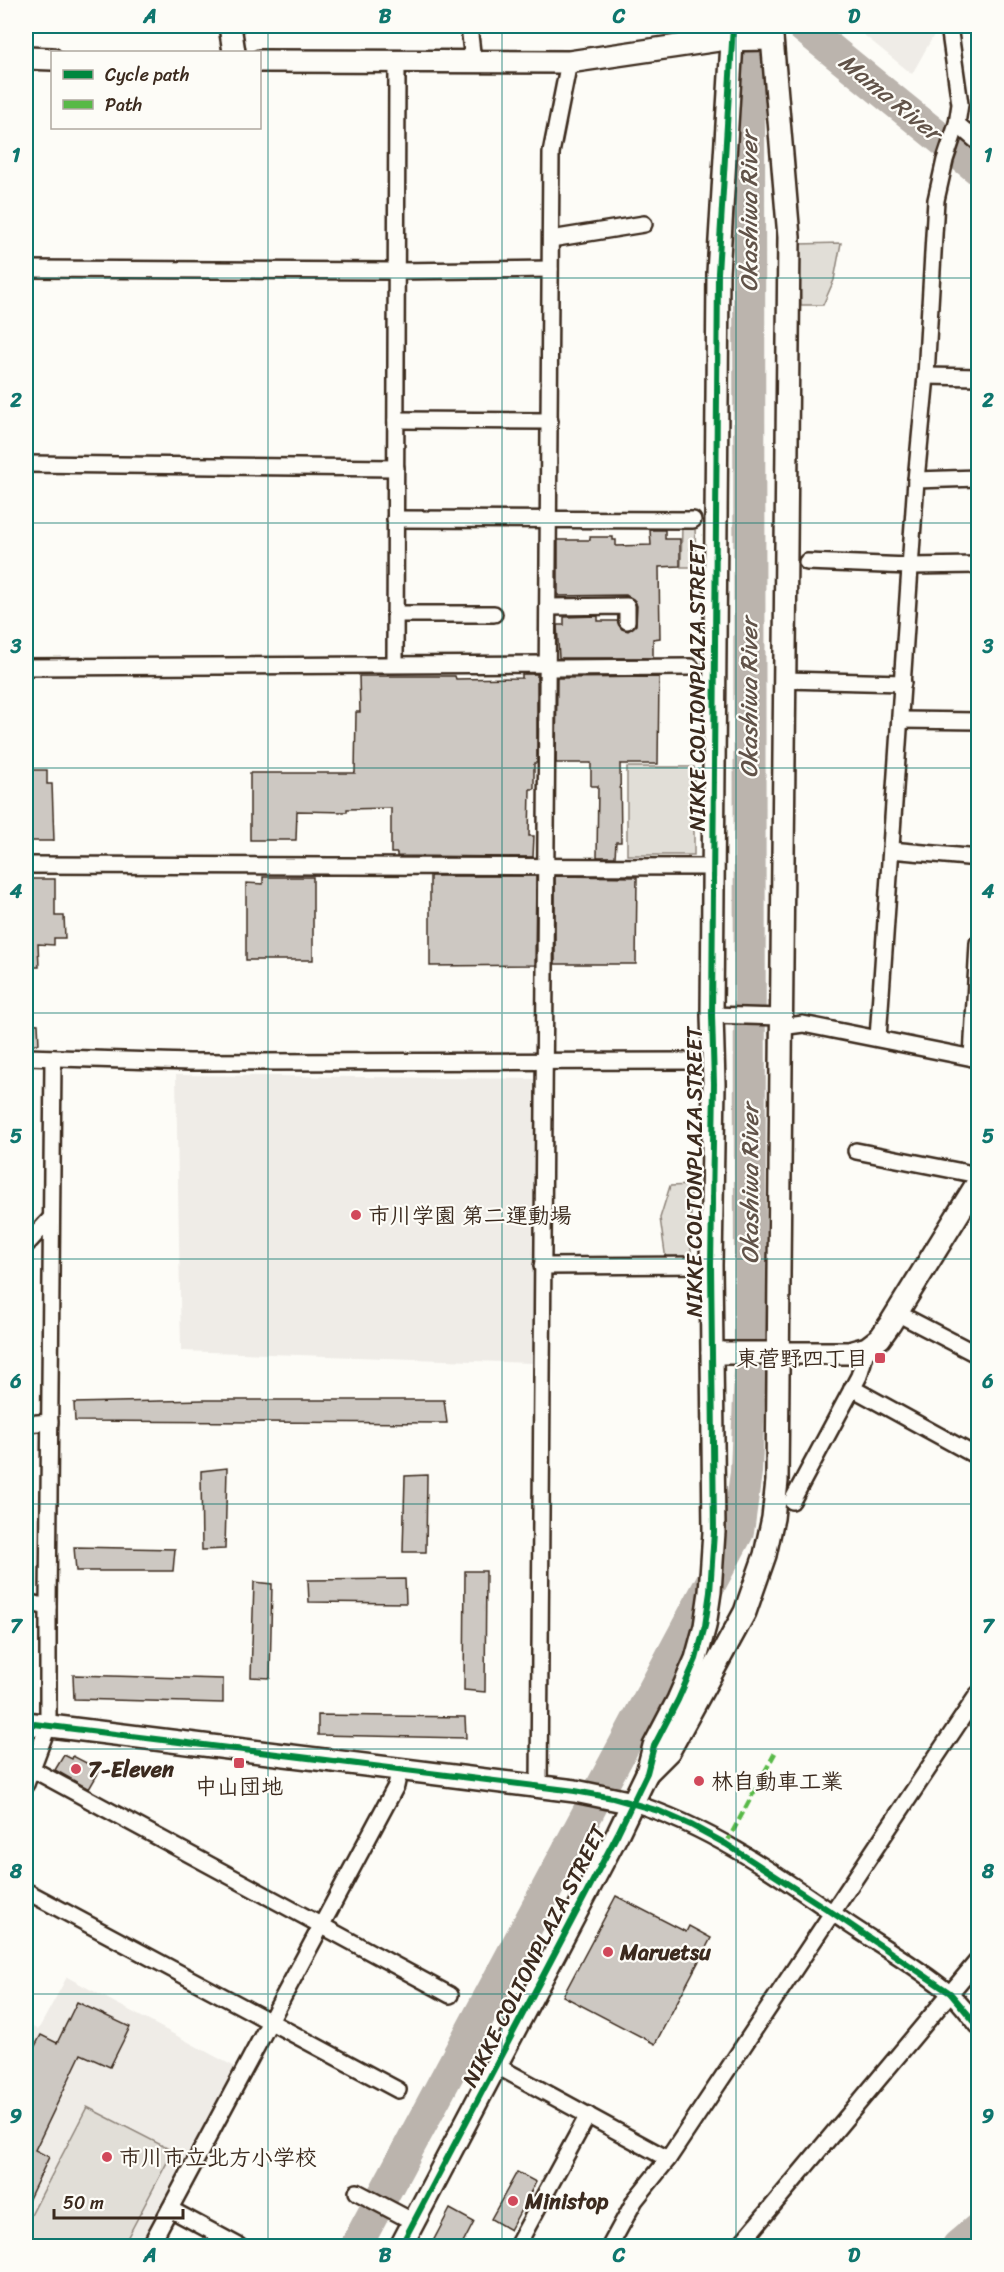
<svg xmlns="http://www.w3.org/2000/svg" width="1004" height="2272" font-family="Sriracha,'Klee One',sans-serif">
  <rect width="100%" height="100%" fill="#fdfcf7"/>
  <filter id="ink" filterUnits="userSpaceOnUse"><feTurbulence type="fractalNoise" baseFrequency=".0167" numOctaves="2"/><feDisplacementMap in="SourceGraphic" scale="12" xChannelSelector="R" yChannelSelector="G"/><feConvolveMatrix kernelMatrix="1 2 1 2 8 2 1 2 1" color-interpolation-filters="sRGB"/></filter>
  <g filter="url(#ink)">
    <g fill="#efece7">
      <path d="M853,26H934L935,33L912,74Z"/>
      <path d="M176,1075L535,1079L533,1363L181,1351Z"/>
      <path d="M67,1977L235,2067L140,2246H26V2023L38,2030Z"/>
    </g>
    <g fill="#e1ded7" stroke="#8e847a" stroke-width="1.5">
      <path d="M841,243L834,280L823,305H801L798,244Z"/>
      <path d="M695,525L696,567H681L682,526Z"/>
      <rect x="627" y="767" width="67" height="88"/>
      <path d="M691,1185V1259L666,1260L660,1218L670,1186Z"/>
      <path d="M87,2107L173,2151L123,2246H26V2225Z"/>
    </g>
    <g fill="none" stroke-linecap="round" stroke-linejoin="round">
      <g stroke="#bbb4ad" stroke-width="32">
        <path d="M802,26L978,169"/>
        <path d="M356,2246L738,1532L746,1472L750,1371L749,26"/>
        <path d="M958,2246L978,2229"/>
      </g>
    </g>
    <g fill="#cdc8c2" stroke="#3b2a1e" stroke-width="1.5">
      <path d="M650,530H665V539H680V566L659,567L660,638L653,639V658H559L557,625H564V617L598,616V621H617L622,629L628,631L636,625L637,606L635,601L626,595L558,596V540H590V537H613V540H616V546L651,545Z"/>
      <path d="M522,674H537V763H534V789H530L529,836H534L533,857L397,856V853H391V808L347,809V812L297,811L296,840H250V773H355L356,712H360L359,676H455L456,679L522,678Z"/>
      <path d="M659,677L658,764H620L621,842H616L615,857H597L598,786H591V763H556L557,678Z"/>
      <path d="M26,770H47V784H52L54,841H26Z"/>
      <path d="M430,876H536L535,965L430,966Z"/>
      <path d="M555,876L637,877L636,964H555Z"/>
      <path d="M263,877H313V960H246V883L263,884Z"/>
      <path d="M26,879H55V916H64L65,938H54V945L38,944L39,967H26Z"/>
      <path d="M26,1023L38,1024L39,1044H26Z"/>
      <path d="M204,1400H444L447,1423L75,1421L74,1403Z"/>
      <path d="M227,1468L225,1549L202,1550L201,1471Z"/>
      <path d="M427,1475L426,1552H403L405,1476Z"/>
      <path d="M74,1547L175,1549L173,1571H76Z"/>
      <path d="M465,1571H486L485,1692L464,1690Z"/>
      <path d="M405,1579L406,1603L309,1602L308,1580Z"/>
      <path d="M254,1582L272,1584L270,1678L251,1677Z"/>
      <path d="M73,1675L223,1679V1703L74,1699Z"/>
      <path d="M318,1715L465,1717L466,1738L318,1735Z"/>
      <path d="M64,1755L72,1759L73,1756L100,1770L89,1789L55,1770Z"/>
      <path d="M616,1896L686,1932L689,1926L711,1938L655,2044L563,1996Z"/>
      <path d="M77,2002L130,2027L110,2067L81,2054L35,2150L49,2157L26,2205V2053L30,2044L35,2046L41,2035L57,2043Z"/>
      <path d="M517,2172L536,2182L510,2230L491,2219Z"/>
      <path d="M450,2209L474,2222L461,2247H430Z"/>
    </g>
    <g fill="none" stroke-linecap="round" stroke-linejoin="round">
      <defs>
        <g id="street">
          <path d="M469,26L473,61"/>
          <path d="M957,124L978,142"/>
          <path d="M551,239L644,224"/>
          <path d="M26,269L396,271L550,269"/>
          <path d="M926,376L978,377"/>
          <path d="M396,420L550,421"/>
          <path d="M26,464L396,468"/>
          <path d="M916,480L978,478"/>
          <path d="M395,519L693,520"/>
          <path d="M807,562L910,566L978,565"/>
          <path d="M548,607L627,606V621"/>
          <path d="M395,614H494"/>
          <path d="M395,664L397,63"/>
          <path d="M26,667L547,664L552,668L691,667"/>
          <path d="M785,680L903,683"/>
          <path d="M900,720L978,721"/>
          <path d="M891,850L978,858"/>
          <path d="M26,865L714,867"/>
          <path d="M712,1015L781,1017"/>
          <path d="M781,1027L803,1024L978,1059"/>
          <path d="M878,1038L916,480L926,376L936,200L945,160L957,124L960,104L949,26"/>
          <path d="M26,1057L190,1062L692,1061"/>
          <path d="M972,1058L978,943"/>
          <path d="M856,1151L978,1175"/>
          <path d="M26,1245L51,1218"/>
          <path d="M542,1266L711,1265"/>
          <path d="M897,1313L978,1355"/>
          <path d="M852,1388L978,1457"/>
          <path d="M26,1424L50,1422"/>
          <path d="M792,1501L859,1376L867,1348"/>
          <path d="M26,1602L48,1607"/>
          <path d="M32,1769L450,1995"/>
          <path d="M26,1784L48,1726V1607L53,1058"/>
          <path d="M539,1787L551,153L569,62"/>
          <path d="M633,1803C712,1827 782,1878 850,1925C883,1947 918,1967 948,1992C960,2001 969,2015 978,2026"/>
          <path d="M26,1891L398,2090"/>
          <path d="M497,2066L668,2159"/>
          <path d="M357,2192L414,2222"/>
          <path d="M170,2209L239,2246"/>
          <path d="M150,2246L396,1786L400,1768"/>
          <path d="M517,2246L588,2115"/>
          <path d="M610,2246L635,2200L668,2159L978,1694"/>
          <path d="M739,2246L978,1960"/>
        </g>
        <g id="secondary">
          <path d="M230,26L234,52"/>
          <path d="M26,58L52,59"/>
          <path d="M260,61L569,62L719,40L772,39"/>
          <path d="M712,1353H849L867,1348L880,1338L890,1324L978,1182"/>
          <path d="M26,1723L575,1791L633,1803"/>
          <path d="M647,1773L669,1751L745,1612L765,1555L773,1518L777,1481L789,237L771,26"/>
          <path d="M401,2246L618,1833L647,1773L654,1746L678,1700L696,1659L705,1626L710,1592L714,1532L711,1265L714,1084L712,1015L718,273L733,26"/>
        </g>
      </defs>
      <use href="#street" stroke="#3b2a1e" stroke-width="20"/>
      <use href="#secondary" stroke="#3b2a1e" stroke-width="26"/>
      <use href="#street" stroke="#fdfcf7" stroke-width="15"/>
      <use href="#secondary" stroke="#fdfcf7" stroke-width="21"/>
      <path stroke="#58b947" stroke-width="4.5" stroke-dasharray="9 4.5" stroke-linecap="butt" d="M726,1844L776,1751"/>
      <defs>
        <g id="cycleway">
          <path d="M26,1723L575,1791L613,1798L659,1811L691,1825L726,1844L833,1913L950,1993L978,2026"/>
          <path d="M401,2246L618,1833L647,1773L654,1746L678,1700L696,1659L705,1626L710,1592L714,1532L711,1265L714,1084L712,1015L718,273L733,26"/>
        </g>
      </defs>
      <use href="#cycleway" stroke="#fdfcf7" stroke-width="10"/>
      <use href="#cycleway" stroke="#00873e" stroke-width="6"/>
    </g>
  </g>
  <path fill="none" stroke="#0f766e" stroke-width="1.5" stroke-opacity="0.55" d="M268,26V2246M502,26V2246M736,26V2246M26,278H978M26,523H978M26,768H978M26,1013H978M26,1259H978M26,1504H978M26,1749H978M26,1994H978"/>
  <g fill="#d1495b" stroke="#fdfcf7" stroke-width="2">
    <circle cx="356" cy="1215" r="6"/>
    <rect x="874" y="1352" width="12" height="12" rx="3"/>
    <rect x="233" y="1757" width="12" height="12" rx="3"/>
    <circle cx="76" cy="1769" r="6"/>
    <circle cx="699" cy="1781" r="6"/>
    <circle cx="608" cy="1952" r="6"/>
    <circle cx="107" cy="2157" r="6"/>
    <circle cx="513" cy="2201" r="6"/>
  </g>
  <g text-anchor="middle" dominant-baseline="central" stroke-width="4.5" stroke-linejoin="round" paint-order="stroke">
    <g font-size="22" fill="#3b2a1e" stroke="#fdfcf7">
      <text transform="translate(697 686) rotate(-90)">NIKKE COLTONPLAZA STREET</text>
      <text transform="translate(694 1172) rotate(-90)">NIKKE COLTONPLAZA STREET</text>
      <text transform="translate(534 1956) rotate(-63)">NIKKE COLTONPLAZA STREET</text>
    </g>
    <g font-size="22" font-weight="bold" fill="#3b2a1e" stroke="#fdfcf7" text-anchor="start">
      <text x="368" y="1215">市川学園 第二運動場</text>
      <text x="868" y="1358" text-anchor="end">東菅野四丁目</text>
      <text x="88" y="1769">7-Eleven</text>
      <text x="711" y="1781">林自動車工業</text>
      <text x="239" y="1786" text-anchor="middle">中山団地</text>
      <text x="620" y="1952">Maruetsu</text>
      <text x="119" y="2157">市川市立北方小学校</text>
      <text x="525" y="2201">Ministop</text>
    </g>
    <g font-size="24" font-style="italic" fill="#615349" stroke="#fdfcf7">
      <text transform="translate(890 97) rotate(39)">Mama River</text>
      <text transform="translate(749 212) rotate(-90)">Okashiwa River</text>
      <text transform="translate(749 698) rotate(-90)">Okashiwa River</text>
      <text transform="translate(750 1184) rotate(-90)">Okashiwa River</text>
    </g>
  </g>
  <rect width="1004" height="2272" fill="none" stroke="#fdfcf7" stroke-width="66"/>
  <rect x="51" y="51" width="210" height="78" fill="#fdfcf7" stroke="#afa8a0" stroke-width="1.5"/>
  <rect x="63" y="70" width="30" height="9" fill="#00873e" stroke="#afa8a0" stroke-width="1.5"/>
  <text x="105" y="81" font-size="18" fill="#3b2a1e">Cycle path</text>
  <rect x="63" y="100" width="30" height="9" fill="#58b947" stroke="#afa8a0" stroke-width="1.5"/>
  <text x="105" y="111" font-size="18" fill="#3b2a1e">Path</text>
  <path d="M54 2209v9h129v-9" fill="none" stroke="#3b2a1e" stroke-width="3"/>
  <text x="63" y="2209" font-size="18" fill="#3b2a1e" stroke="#fdfcf7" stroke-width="4.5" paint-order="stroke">50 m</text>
  <rect x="33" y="33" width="938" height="2206" fill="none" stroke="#0f766e" stroke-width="2"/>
  <g font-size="20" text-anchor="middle" font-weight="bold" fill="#0f766e">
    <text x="150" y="23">A</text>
    <text x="385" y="23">B</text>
    <text x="619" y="23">C</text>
    <text x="854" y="23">D</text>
    <text x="16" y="162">1</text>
    <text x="988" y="162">1</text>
    <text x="16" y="407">2</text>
    <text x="988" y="407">2</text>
    <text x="16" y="653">3</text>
    <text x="988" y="653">3</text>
    <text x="16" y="898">4</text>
    <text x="988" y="898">4</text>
    <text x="16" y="1143">5</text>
    <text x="988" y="1143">5</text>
    <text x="16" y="1388">6</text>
    <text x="988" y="1388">6</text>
    <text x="16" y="1633">7</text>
    <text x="988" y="1633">7</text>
    <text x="16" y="1878">8</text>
    <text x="988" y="1878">8</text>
    <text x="16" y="2123">9</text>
    <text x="988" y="2123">9</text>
    <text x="150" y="2262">A</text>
    <text x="385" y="2262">B</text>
    <text x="619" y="2262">C</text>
    <text x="854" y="2262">D</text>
  </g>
</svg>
